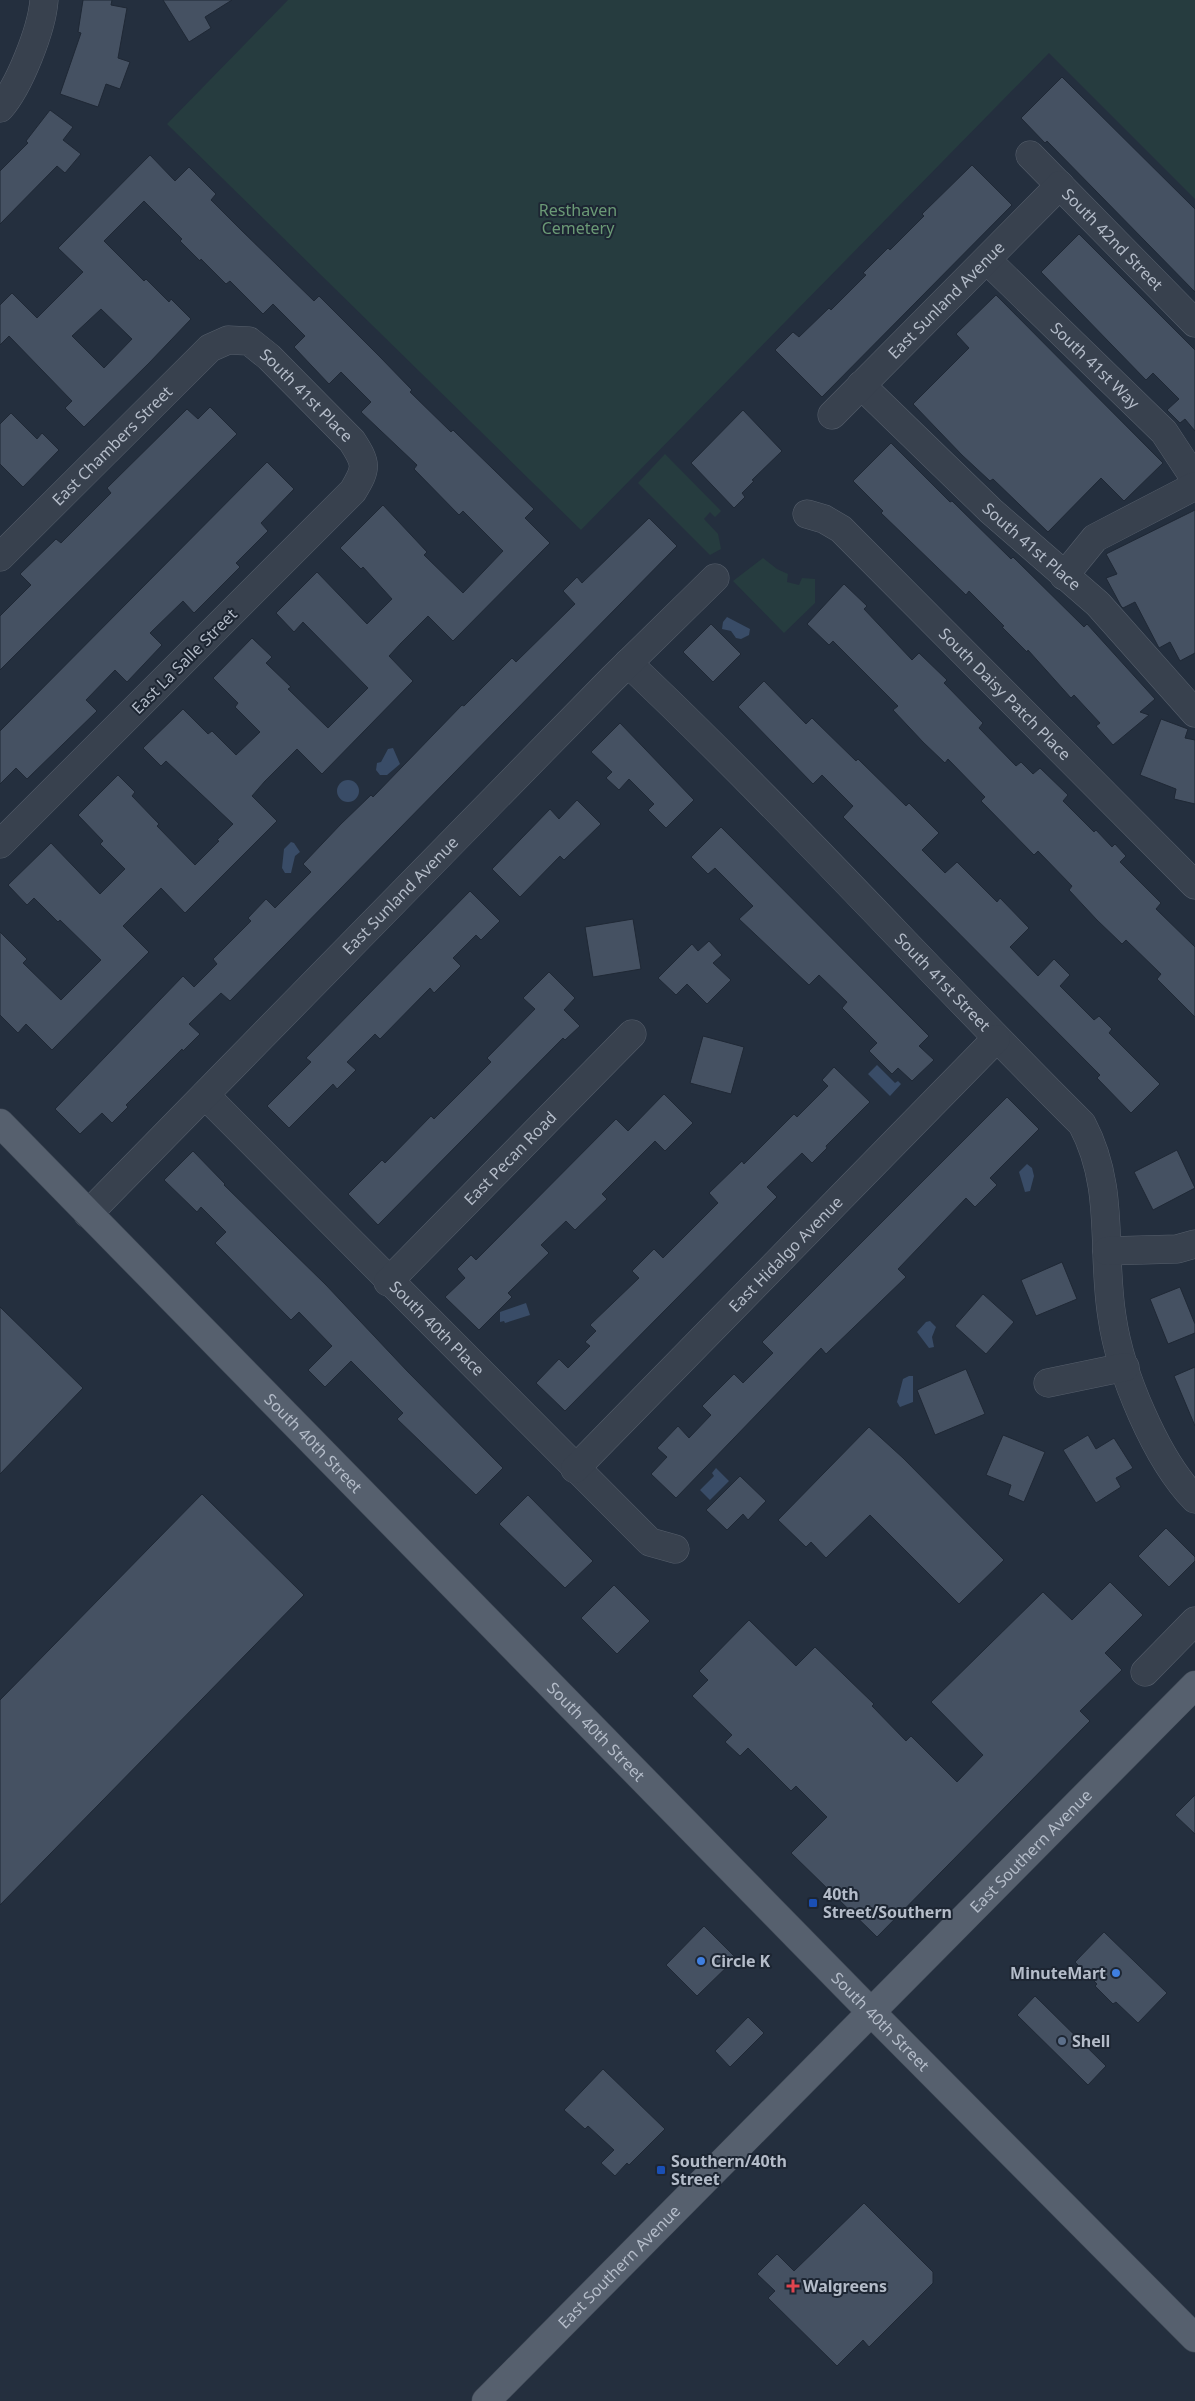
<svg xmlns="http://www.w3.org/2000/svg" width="1195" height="2401" font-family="'Noto Sans',sans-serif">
  <rect width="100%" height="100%" fill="#242f3e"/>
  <g fill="#263c3f">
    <path d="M288,0H1195V199L1049,53L581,530L167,124Z"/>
    <path d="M665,454L721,511L715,517L710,512L704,519L718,534L721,549L710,555L638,483Z"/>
    <path d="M763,558L777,569L788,574L787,582L799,585L802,578L815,579V603L784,633L733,581Z"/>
  </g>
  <g fill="#394c67">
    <path d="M727,617L750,629L749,635L741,639L736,638L731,631L722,629L723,622Z"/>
    <path d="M393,748L400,764L387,775H380L376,770L377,763L381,762L388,749Z"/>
    <circle cx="348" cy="791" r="11"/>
    <path d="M291,842L294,843L300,852L295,856L291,873H285L282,868L284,849Z"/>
    <path d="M877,1065L895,1083L898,1081L901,1084L890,1096L868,1074Z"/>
    <path d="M1027,1164L1032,1168L1034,1176L1030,1191L1025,1192L1019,1172Z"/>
    <path d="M526,1303L530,1315L505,1323L504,1321L500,1322V1312Z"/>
    <path d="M930,1321L936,1327L932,1337L934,1347L929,1348L917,1332L926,1322Z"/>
    <path d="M909,1376H913V1402L900,1407L897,1402L903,1379Z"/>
    <path d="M716,1468L729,1481L710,1500L700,1490L714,1476L712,1473Z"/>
  </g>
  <g fill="#455162" stroke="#1f2835" fill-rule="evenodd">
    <path d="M83,0H112L111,5L127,8L118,58L130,62L120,89L106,84L98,107L60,94L81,33L78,32Z"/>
    <path d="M163,0H232L205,17L211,28L189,42Z"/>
    <path d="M1062,77L1195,209V292L1047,141L1045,143L1021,118Z"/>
    <path d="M50,110L73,127L63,140L81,154L65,173L57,166L0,224V171L28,143L26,141Z"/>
    <path d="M150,155L175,181L189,167L216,194L211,200L241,230L314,301L319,296L380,357L412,390L410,392L451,432L453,430L534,509L525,518L550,543L453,641L428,616L401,643L389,656L413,681L322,774L297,749L265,781L252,796L277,821L185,913L161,888L123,926L149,952L52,1050L26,1024L18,1033L0,1015V932L27,959L23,963L61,1000L101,960L60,920L58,922L34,898L27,905L8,885L51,843L100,894L125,869L100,844L103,841L78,815L118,775L135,792L132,796L159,824L157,826L195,865L219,841L217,840L233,824L166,761L161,766L143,748L183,709L208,734L212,731L236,755L260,732L235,707L238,703L213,678L252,638L272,657L266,663L291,687L288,689L328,728L368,688L303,622L294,632L276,613L317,572L367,624L392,599L363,567L361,569L340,548L383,505L427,552L424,555L463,593L503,551L463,511L459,515L414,469L417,465L361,412L371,402L341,372L329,384L294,347L305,336L273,304L263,314L230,281L226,284L201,259L200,261L180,241L182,239L144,201L104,241L144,281L146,279L169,302L171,299L191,319L149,363L84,427L65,408L72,401L9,336L0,345V305L12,293L37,318L83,272L58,248ZM101,309L132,339L104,368L72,336Z"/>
    <path d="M972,165L1012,205L822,397L775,350L793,332L799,337L829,308L831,310L866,275L863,273L888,248L890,250L924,216L922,214Z"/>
    <path d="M1079,234L1195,350V431L1185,419L1180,423L1167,410L1179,399L1153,373L1146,380L1041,272Z"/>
    <path d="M996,295L1163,463L1124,501L1101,478L1048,532L993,479L990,481L962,455L913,404L969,348L956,334Z"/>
    <path d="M210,407L237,434L0,670V616L31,585L20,574L56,539L61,543L111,493L107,488L187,409L198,419Z"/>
    <path d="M743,410L782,451L752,480L754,481L742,493L745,497L734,508L691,463Z"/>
    <path d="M11,413L37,439L42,433L59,450L23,487L0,464V424Z"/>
    <path d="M891,443L950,502L952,501L1011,559L1013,557L1084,627L1087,624L1155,699L1140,712L1149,715L1113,745L1096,726L1100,723L1074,695L1071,698L1028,650L1027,652L1002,627L1004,626L969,591L966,595L881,513L883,511L853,481Z"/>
    <path d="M267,462L294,489L261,523L268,531L236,563L240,567L194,613L183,601L150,633L162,645L127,682L115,670L86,700L97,711L27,779L16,768L0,784V731Z"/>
    <path d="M1195,510V653L1180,661L1170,642L1159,648L1135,602L1123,608L1121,606L1106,578L1117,574L1106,554Z"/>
    <path d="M649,518L677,546L230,1001L221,993L189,1024L200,1034L183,1051L182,1049L126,1105L128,1107L112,1123L102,1113L80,1134L55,1109L183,976L194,987L217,964L213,959L251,921L248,918L266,899L275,908L311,872L303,864L341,824L371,795L373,797L462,705L464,706L512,658L516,662L575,604L563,591L577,577L582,583Z"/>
    <path d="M844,584L867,606L864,609L912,660L919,653L947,680L944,683L983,723L979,728L1016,766L1021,762L1033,774L1040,768L1068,795L1063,801L1094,832L1096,830L1112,847L1115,844L1126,856L1120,862L1161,903L1156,909L1195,947V1017L1157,979L1161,974L1126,940L1122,944L1097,920L1069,890L1072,886L1038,851L1034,855L981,801L985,797L948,759L945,763L923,742L893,710L898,706L833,641L829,645L807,624Z"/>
    <path d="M711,624L741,654L713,682L683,652Z"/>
    <path d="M764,681L806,724L812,718L856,761L858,759L906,806L909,803L939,833L922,850L945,873L957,862L997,902L1000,898L1029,928L1010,947L1038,976L1054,959L1070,975L1060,986L1094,1020L1099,1016L1112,1029L1109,1033L1160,1084L1131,1113L1097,1078L1100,1075L843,817L853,806L822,775L813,784L738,707Z"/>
    <path d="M1161,719L1188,729L1185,738L1195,740V804L1174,799L1176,789L1140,775Z"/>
    <path d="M620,723L694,800L666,828L648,810L654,804L629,779L619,790L606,778L612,772L591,752Z"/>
    <path d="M577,800L601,824L564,860L560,856L520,897L492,869L550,809L559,819Z"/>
    <path d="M721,827L929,1036L919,1046L934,1060L912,1081L898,1068L892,1074L869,1051L877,1043L842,1008L847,1002L819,975L809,985L739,919L753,906L715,868L708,874L691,857Z"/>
    <path d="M470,891L500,921L481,940L476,935L453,958L461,966L434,993L430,988L380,1039L375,1034L347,1062L356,1070L337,1089L333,1084L289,1128L267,1106L311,1062L306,1058Z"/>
    <path d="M633,919L641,969L593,977L585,927Z"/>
    <path d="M709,941L722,955L713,963L731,980L707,1004L687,984L676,995L658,978L692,944L698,951Z"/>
    <path d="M549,972L575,998L564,1010L580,1026L565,1040L563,1038L378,1225L348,1194L382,1160L385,1163L431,1116L434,1119L491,1062L487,1058L535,1009L523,998Z"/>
    <path d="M703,1036L744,1047L731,1094L690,1083Z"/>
    <path d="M834,1067L870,1102L826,1146L827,1148L812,1163L802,1153L767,1187L777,1197L565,1411L536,1383L559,1359L568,1368L590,1346L585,1342L596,1331L590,1325L639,1278L632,1271L654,1249L663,1258L718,1203L709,1193L742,1161L744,1164L794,1114L797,1117L828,1086L822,1080Z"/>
    <path d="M664,1094L693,1123L665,1151L655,1141L602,1194L607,1199L575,1230L566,1221L541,1245L549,1253L508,1293L512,1297L479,1330L445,1297L465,1278L457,1269L471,1255L476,1260L616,1119L628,1131Z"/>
    <path d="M1007,1097L1039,1129L990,1178L997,1185L975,1207L966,1198L898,1269L906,1277L826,1354L821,1348L676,1498L651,1474L667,1457L657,1448L678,1426L689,1438L711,1415L702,1406L734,1374L743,1383L773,1353L762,1342Z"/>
    <path d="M1177,1150L1195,1188L1153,1210L1134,1172Z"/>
    <path d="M193,1151L225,1184L224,1185L326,1285L408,1372L503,1468L476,1495L397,1419L403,1413L351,1361L325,1387L308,1370L332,1346L299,1312L291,1320L215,1243L226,1232L201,1207L197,1212L164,1180Z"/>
    <path d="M1062,1262L1077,1299L1036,1316L1021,1280Z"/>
    <path d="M1180,1287L1195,1324V1333L1168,1344L1150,1299Z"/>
    <path d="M983,1294L1014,1322L986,1354L955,1326Z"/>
    <path d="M0,1307L83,1388L0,1474Z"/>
    <path d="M1195,1367V1426L1174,1376Z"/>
    <path d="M966,1369L985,1414L935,1435L917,1390Z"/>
    <path d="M869,1427L903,1458L1004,1560L959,1604L870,1515L826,1558L811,1542L806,1547L778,1520Z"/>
    <path d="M1003,1435L1045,1452L1024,1502L1008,1495L1011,1485L986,1475Z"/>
    <path d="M1088,1435L1096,1449L1114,1438L1133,1468L1116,1478L1121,1487L1096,1503L1063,1450Z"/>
    <path d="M740,1476L766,1501L748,1520L743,1514L727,1530L706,1510Z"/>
    <path d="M202,1494L304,1595L0,1905V1700Z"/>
    <path d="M528,1495L593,1561L565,1588L499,1524Z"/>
    <path d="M1166,1528L1195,1557V1561L1169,1587L1138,1556Z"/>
    <path d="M1110,1582L1143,1615L1105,1653L1122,1670L1080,1711L1090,1721L877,1937L791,1853L827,1817L796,1786L791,1791L748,1748L740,1756L725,1742L732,1735L692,1696L708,1680L699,1671L749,1620L796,1666L815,1647L874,1704L872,1706L906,1741L911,1736L957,1782L983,1755L931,1702L1043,1592L1072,1620Z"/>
    <path d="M614,1585L650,1621L617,1654L581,1618Z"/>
    <path d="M1195,1795V1834L1175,1815Z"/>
    <path d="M704,1926L736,1958L697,1996L666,1965Z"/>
    <path d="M1104,1932L1167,1993L1138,2023L1116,2002L1113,2004L1095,1986L1097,1984L1075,1962Z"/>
    <path d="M1035,1996L1106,2066L1088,2085L1017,2015Z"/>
    <path d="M748,2017L764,2033L730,2067L715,2051Z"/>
    <path d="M603,2069L665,2129L629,2165L627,2163L615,2176L601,2163L614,2150L588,2126L585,2129L564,2110Z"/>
    <path d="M864,2203L933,2272V2283L869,2347L863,2340L837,2366L768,2298L775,2291L757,2274L777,2254L794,2271Z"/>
  </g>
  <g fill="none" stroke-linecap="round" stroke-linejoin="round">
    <defs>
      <g id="minor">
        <path d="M0,108C19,87 42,29 44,0"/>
        <path id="s1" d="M1030,155L1195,323"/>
        <path id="s2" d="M987,260L1164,432L1195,479"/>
        <path id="s3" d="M861,385L991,511L1098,604L1195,713"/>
        <path id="s4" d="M832,415L1060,185"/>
        <path id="s5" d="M807,514L824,519L841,529L1195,885"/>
        <path id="s6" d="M0,557L210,348L228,340L249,341L269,357L352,441C367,464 367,468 353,491L0,844"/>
        <path d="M1064,576L1095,538L1195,486"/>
        <path id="s7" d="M628,663C785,811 929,972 1082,1124C1116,1188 1101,1250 1112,1317C1120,1373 1156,1459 1195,1499"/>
        <path id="s8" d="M205,1095L650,1542L675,1549"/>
        <path id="s9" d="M88,1214L612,679L715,578"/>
        <path d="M1107,1251L1177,1249L1195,1244"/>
        <path id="s10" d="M388,1282L632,1034"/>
        <path d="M1048,1383L1125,1367"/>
        <path id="s11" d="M575,1469L996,1039"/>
        <path d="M1145,1672L1195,1621"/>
      </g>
      <g id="major">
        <path id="s12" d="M0,1123L871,2012L1195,2338"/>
        <path id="s13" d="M486,2401L1195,1685"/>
      </g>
    </defs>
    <use href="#minor" stroke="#565f6c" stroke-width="29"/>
    <use href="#major" stroke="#414a57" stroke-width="29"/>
    <use href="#minor" stroke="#38414e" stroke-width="28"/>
    <use href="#major" stroke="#56606e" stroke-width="28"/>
  </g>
  <g fill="#1a4fb4" stroke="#1d2633" stroke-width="2">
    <rect x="808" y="1898" width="10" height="10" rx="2.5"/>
    <rect x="656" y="2165" width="10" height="10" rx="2.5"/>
  </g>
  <g fill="#3f7fe0" stroke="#1d2633" stroke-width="2">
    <circle cx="701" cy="1961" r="5"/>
    <circle cx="1116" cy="1973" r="5"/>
  </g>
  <circle fill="#5c6f8a" stroke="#1d2633" stroke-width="2" cx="1062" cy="2041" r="5"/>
  <path fill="#e0444e" stroke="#1d2633" stroke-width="2" d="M790.5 2278.5h5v5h5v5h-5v5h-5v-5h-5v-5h5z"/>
  <g text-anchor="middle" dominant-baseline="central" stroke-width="4" stroke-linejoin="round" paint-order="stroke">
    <g font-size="16" fill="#6b9a76" stroke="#1d2633">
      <text x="578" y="210">Resthaven<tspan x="578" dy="18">Cemetery</tspan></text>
    </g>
    <g font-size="16" fill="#b4bcc9" stroke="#1d2633">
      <text stroke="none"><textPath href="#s1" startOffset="118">South 42nd Street</textPath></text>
      <text stroke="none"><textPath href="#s4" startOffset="162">East Sunland Avenue</textPath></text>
      <text stroke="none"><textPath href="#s2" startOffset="151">South 41st Way</textPath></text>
      <text stroke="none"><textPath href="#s6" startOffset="416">South 41st Place</textPath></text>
      <text stroke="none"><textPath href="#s6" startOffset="158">East Chambers Street</textPath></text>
      <text stroke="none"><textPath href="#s3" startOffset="235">South 41st Place</textPath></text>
      <text transform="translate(184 661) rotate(-45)">East La Salle Street</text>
      <text stroke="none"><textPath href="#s5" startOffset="270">South Daisy Patch Place</textPath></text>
      <text stroke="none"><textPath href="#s9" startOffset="446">East Sunland Avenue</textPath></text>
      <text stroke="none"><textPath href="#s7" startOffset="448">South 41st Street</textPath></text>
      <text stroke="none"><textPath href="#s10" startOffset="174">East Pecan Road</textPath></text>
      <text stroke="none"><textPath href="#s11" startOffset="301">East Hidalgo Avenue</textPath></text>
      <text stroke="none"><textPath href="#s8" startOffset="329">South 40th Place</textPath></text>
      <text stroke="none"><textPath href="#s12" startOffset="448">South 40th Street</textPath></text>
      <text stroke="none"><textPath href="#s12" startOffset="852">South 40th Street</textPath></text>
      <text stroke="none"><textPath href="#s13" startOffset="774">East Southern Avenue</textPath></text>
      <text stroke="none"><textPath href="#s12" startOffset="1258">South 40th Street</textPath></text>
      <text stroke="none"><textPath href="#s13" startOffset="189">East Southern Avenue</textPath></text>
    </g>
    <g font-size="16" font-weight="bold" fill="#b4bcc9" stroke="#1d2633" text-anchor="start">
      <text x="823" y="1894">40th<tspan x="823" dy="18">Street/Southern</tspan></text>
      <text x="711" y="1961">Circle K</text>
      <text x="1106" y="1973" text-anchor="end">MinuteMart</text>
      <text x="1072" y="2041">Shell</text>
      <text x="671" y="2161">Southern/40th<tspan x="671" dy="18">Street</tspan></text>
      <text x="803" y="2286">Walgreens</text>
    </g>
  </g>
</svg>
